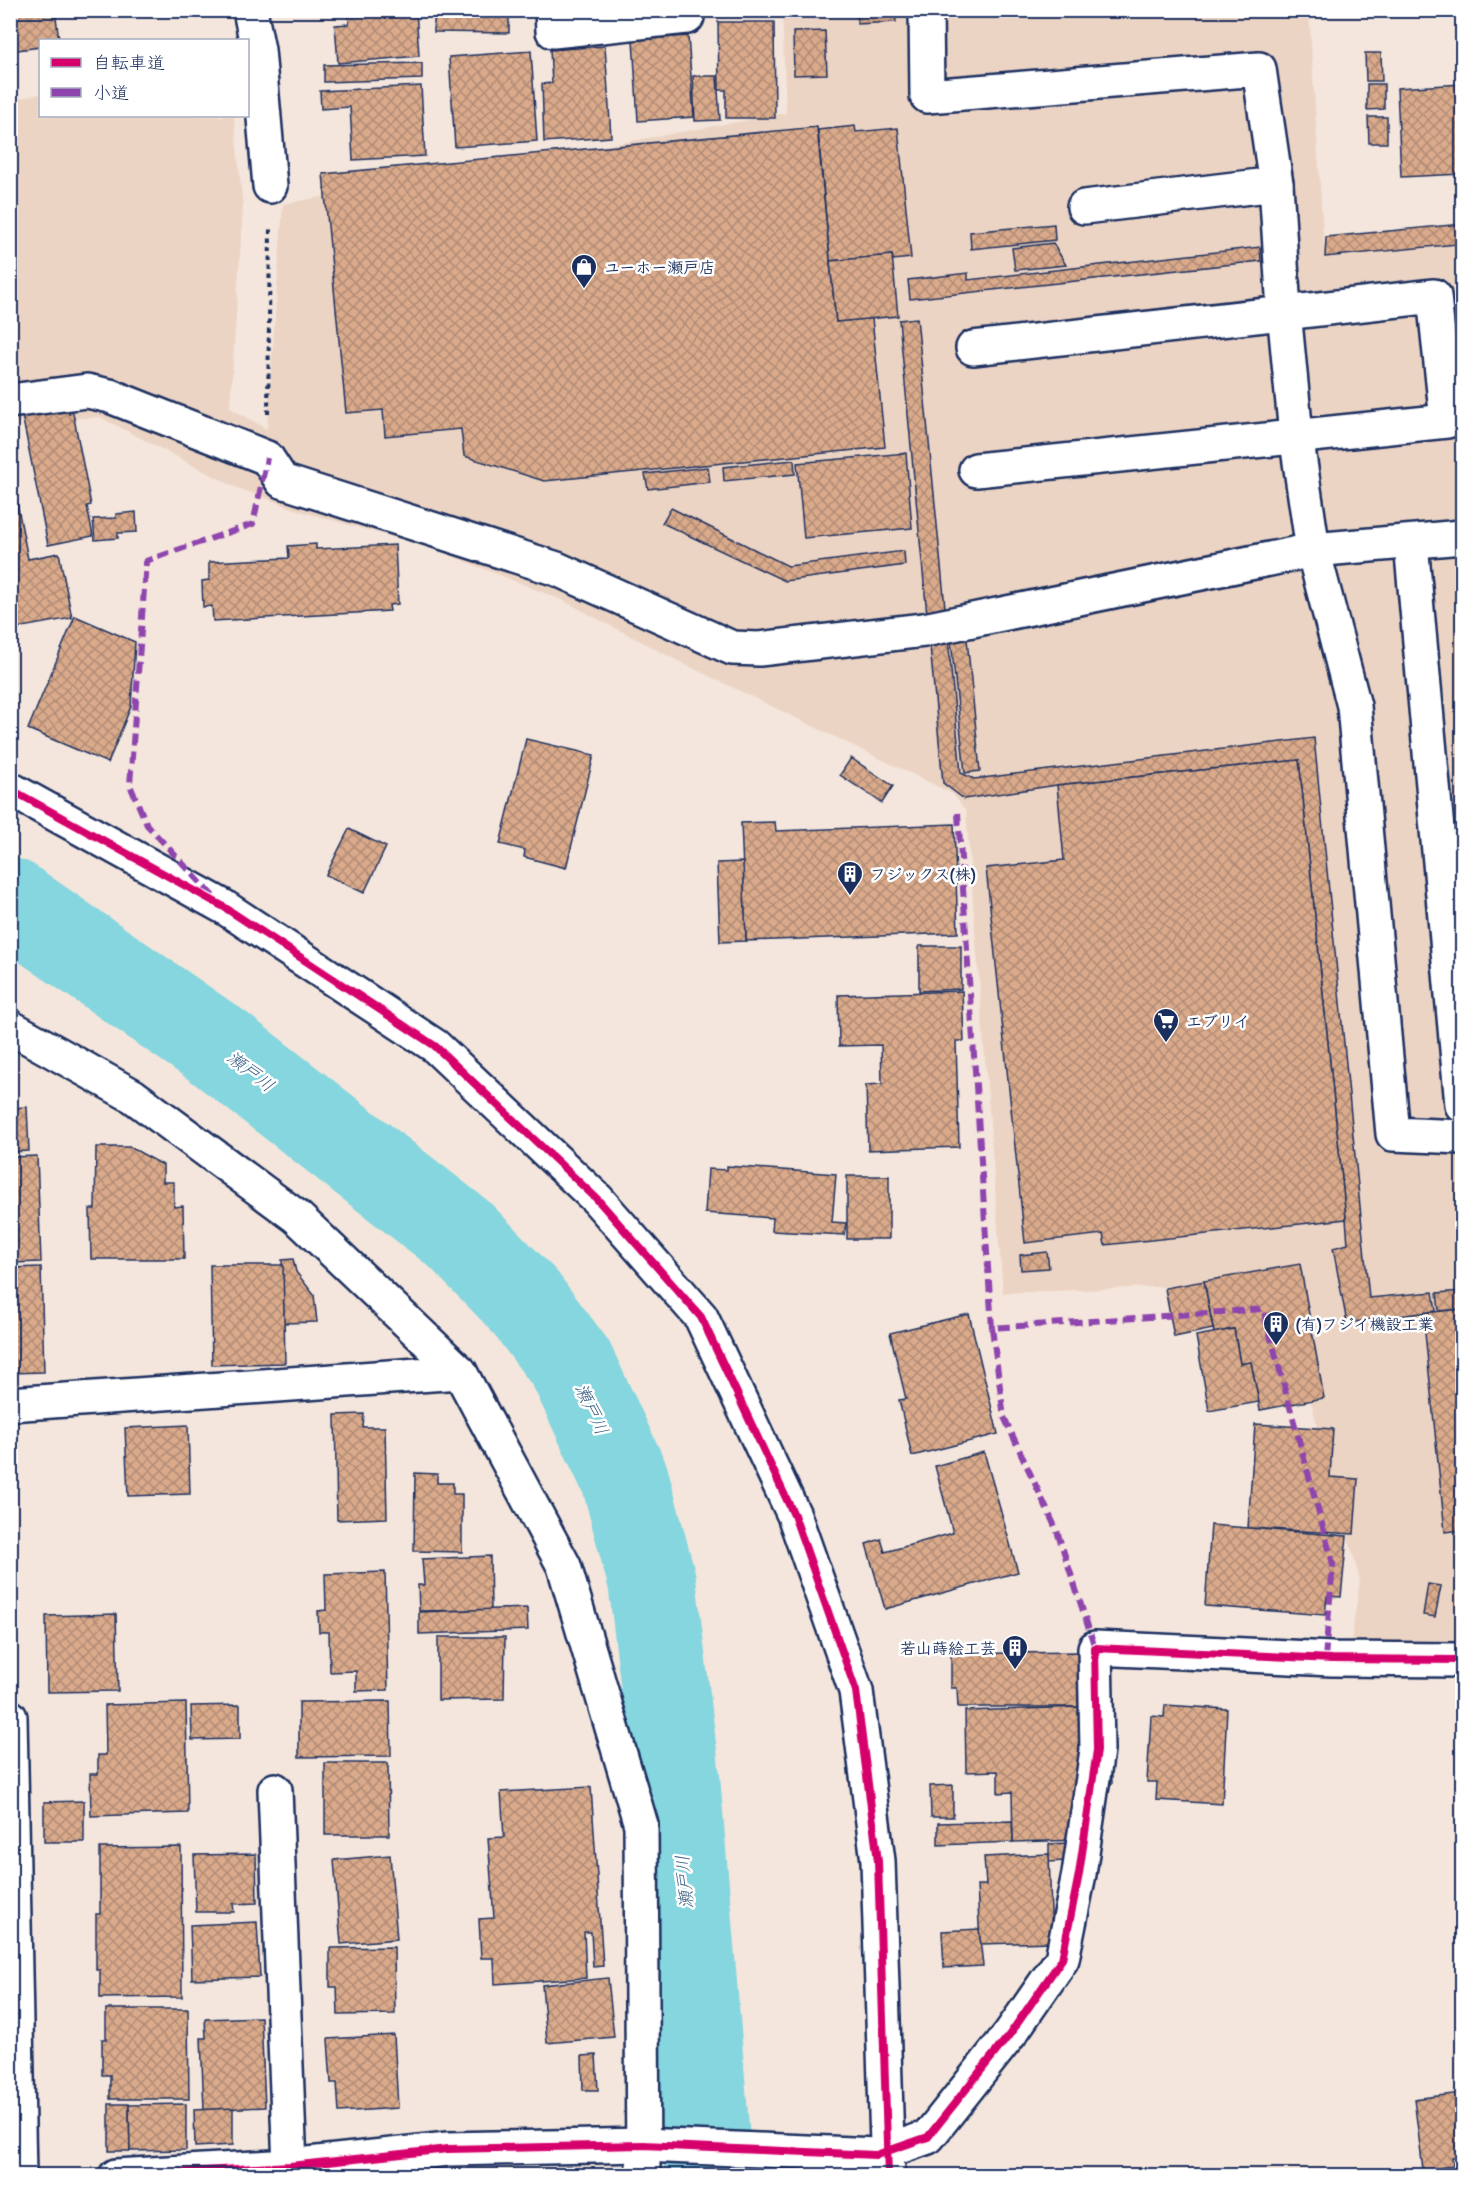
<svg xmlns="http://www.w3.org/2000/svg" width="1473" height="2186" font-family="Delius,'Klee One',sans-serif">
  <defs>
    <pattern id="building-cross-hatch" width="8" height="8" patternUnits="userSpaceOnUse" patternTransform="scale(1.5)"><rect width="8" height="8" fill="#daaa8b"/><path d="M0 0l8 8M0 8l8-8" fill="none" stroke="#b08b75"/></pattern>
  </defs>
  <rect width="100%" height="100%" fill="#f4e6dc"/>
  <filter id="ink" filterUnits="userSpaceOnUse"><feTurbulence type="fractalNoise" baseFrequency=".0167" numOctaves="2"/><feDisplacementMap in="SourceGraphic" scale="12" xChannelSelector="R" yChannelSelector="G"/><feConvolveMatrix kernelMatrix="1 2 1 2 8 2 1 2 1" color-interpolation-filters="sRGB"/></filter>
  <g filter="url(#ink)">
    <path fill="#ecd4c4" d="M782,11H1309L1324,249L1462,233V1652L1349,1655L1360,1580L1278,1282L1003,1293L966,811L953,794L678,661L562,600L429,547L306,513L235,487L100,417L11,423V100L40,94V116H234L243,208L230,408L267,429L283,204L786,113Z"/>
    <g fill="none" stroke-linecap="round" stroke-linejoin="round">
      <path stroke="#85d6de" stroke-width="88" d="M10,902L219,1047L459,1234L523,1300L571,1364L625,1479L652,1581L676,1778L709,2176"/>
    </g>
    <g fill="url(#building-cross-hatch)" stroke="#1b2f5e" stroke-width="1.5">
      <path d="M10,10H55L59,40H40V47L10,51Z"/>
      <path d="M348,10H416L419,56L338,63L335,25L349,24Z"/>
      <path d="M434,10H509V33L434,32Z"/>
      <path d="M857,10H895L896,22L857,24Z"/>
      <path d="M718,22H774L775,118H726V90H719Z"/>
      <path d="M825,31L827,74L794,75L793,32Z"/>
      <path d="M688,36L694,117L638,121L633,40Z"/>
      <path d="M605,46L611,137L544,142L542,84L552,83L550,50Z"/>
      <path d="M531,51L537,141L455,147L449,57Z"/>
      <path d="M1365,53H1381L1382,81H1366Z"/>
      <path d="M422,63V79L324,82V65Z"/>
      <path d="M693,76H717L720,120L695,121Z"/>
      <path d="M1367,84H1384V109L1367,110Z"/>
      <path d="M1462,84V174L1401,177L1397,88Z"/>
      <path d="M421,86L425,156L353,160L350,107L321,109L320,91Z"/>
      <path d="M1368,117H1387V143H1369Z"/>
      <path d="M855,126L856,132L898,128L911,258L893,260L892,255L830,261L818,130Z"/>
      <path d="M817,127L836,322L872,318L885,447L544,481L464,456L461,429L385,436L383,410L346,413L323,174Z"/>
      <path d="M1054,224L1055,240L971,249L970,232Z"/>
      <path d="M1462,224V304L1457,244L1325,257L1326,237Z"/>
      <path d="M1053,243L1066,265L1015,270L1012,248Z"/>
      <path d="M1260,247L1261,261L910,299L908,280L968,273V280Z"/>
      <path d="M892,255L898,316L836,322L830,261Z"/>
      <path d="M917,318L961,773L974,779L1314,738L1369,1298L1433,1292L1436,1311L1347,1323L1333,1248L1348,1244L1346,1219L1299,760L1057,785L964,799L943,783L899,320Z"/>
      <path d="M65,401L69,414L73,413L91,505L87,506L93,536L48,545L21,410Z"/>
      <path d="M906,453L912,528L804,538L797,463Z"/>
      <path d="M794,460L795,474L724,481L723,467Z"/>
      <path d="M10,467L28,559L59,553L72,618L17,628L10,595Z"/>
      <path d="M708,467L710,482L648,489L645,474Z"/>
      <path d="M671,508L788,566L904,551L905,565L785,581L662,523Z"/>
      <path d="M136,512L137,532L118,533V538L95,540L93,519L116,518V514Z"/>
      <path d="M316,544V549L395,545L398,604L389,605L390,611L213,621L212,606L203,607L202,581L209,580V562L289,558L288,546Z"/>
      <path d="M75,616L135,642L131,706L108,763L28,729Z"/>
      <path d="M967,639L980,771L965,773L951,641Z"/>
      <path d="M526,739L594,755L566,868L524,857L525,850L500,844Z"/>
      <path d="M851,758L893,786L882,803L840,775Z"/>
      <path d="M1299,760L1346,1219L1105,1245L1103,1234L1025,1243L986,868L1064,860L1057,785Z"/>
      <path d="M775,822L776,831L954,824L958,933L746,941L741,823Z"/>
      <path d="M349,829L386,847L364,893L326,875Z"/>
      <path d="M743,862L746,941L720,942L717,863Z"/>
      <path d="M919,946H961V989L919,991Z"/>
      <path d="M962,991L964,1041H956L959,1147L868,1150L866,1085L882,1084L881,1045L839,1046L838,995Z"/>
      <path d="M27,1107L29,1151L10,1152V1108Z"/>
      <path d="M96,1147H130L163,1165V1182H174V1207L183,1206L184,1259H91L90,1209H95Z"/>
      <path d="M37,1156L41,1262L10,1263V1157Z"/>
      <path d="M727,1166L836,1174L832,1222L846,1223L844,1235L772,1231L773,1218L705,1213L708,1169L727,1170Z"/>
      <rect x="847" y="1176" width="42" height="63"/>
      <path d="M1047,1252L1049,1268L1021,1270L1020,1255Z"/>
      <path d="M293,1259L296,1272L314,1295L317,1322L284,1323L282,1260Z"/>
      <path d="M1300,1264L1324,1398L1260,1410L1251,1362L1240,1364L1234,1329L1214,1333L1204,1281Z"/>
      <path d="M210,1265H283L285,1363L212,1365Z"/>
      <path d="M41,1267L44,1372L10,1373V1268Z"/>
      <path d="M1204,1281L1213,1329L1174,1337L1165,1288Z"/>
      <path d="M1462,1291V1309L1439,1311L1437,1293Z"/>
      <path d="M1462,1309V1530L1445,1532L1423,1313Z"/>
      <path d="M969,1314L998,1434L912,1456L899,1400L906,1399L890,1333Z"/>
      <path d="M1234,1329L1240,1364L1251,1362L1259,1402L1209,1411L1196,1336Z"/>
      <path d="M364,1414L363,1427H385L387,1518L337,1520L335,1415Z"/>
      <path d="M1255,1424L1333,1429L1330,1477L1358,1479L1354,1534L1248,1528Z"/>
      <path d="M188,1425L190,1494L128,1496L125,1428Z"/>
      <path d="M984,1452L1018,1572L885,1609L866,1544L881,1539L885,1552L953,1533L935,1466Z"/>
      <path d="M415,1473L437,1474V1483H453V1494H462V1552L414,1551Z"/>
      <path d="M1211,1525L1347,1536L1341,1597L1327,1596L1325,1615L1205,1606Z"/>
      <path d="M490,1556L491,1610L419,1611L418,1585H424L422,1559Z"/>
      <path d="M385,1572L388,1690L356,1691V1671L330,1672L329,1632H319L318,1611L326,1610L325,1574Z"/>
      <path d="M1428,1584L1441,1586L1435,1617L1423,1615Z"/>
      <path d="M527,1608L528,1630L419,1634V1612Z"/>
      <path d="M116,1614L118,1691L47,1692L46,1616Z"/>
      <path d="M438,1637H505L504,1699L438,1700Z"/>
      <path d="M1080,1652V1707H958L957,1688H951V1654Z"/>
      <path d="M390,1701L391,1756L299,1757V1702Z"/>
      <path d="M186,1703L188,1813L91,1816L90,1774H98V1755H106L105,1705Z"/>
      <path d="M240,1705V1739L192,1740L191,1706Z"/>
      <path d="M1165,1705L1227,1709L1222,1804L1156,1800L1157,1782H1147L1151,1716L1164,1717Z"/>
      <path d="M1110,1706L1112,1784H1080L1082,1840L1013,1842L1012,1792L998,1793V1771L966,1772L965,1711Z"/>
      <path d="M325,1763H388L389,1835H325Z"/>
      <path d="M953,1785V1817H931L930,1786Z"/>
      <path d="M591,1787L603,1966L593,1967L591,1932H584L586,1978L495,1984L494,1958H481L479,1919L494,1918L488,1838L504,1837L501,1792Z"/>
      <path d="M84,1801V1842H44V1802Z"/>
      <path d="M1012,1821L1013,1842L938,1845V1823Z"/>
      <path d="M1089,1842L1080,1860L1049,1862V1844Z"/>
      <path d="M181,1847L182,1997L100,1998V1970H96V1914H100V1848Z"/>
      <path d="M256,1854L257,1903L233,1904L234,1912H196L194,1855Z"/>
      <path d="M1049,1854L1052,1942L980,1944L977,1885H986L984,1857Z"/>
      <path d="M390,1855L397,1939L341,1944L334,1860Z"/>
      <path d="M257,1922L260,1977L192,1979L190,1925Z"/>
      <path d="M979,1929L983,1966L944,1968L942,1931Z"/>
      <path d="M394,1947L395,2014L338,2015L337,1987H330V1948Z"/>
      <path d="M608,1978L614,2037L547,2043L542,1985Z"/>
      <path d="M106,2009H188L189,2099H110V2075H102V2039H106Z"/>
      <path d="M261,2017L265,2107L204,2110L201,2038H206L205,2019Z"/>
      <path d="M394,2035L398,2108L339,2112L337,2083H331L328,2039Z"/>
      <path d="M596,2055L598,2090H583L582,2056Z"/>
      <path d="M1461,2093L1462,2157L1452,2158L1453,2166L1423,2170L1414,2099Z"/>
      <path d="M109,2104H129L130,2151H109Z"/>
      <path d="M186,2104V2150L130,2151L129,2105Z"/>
      <path d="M233,2108V2145L195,2147L194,2110Z"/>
    </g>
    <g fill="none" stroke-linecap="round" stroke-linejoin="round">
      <defs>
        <g id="minor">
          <path d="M250,10L258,50L270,186"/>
          <path d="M552,10L553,31L687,17"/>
          <path d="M926,10L927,96L1259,69L1276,184L1284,311L1296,435L1313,550L1462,537"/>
          <path d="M1084,207L1276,184"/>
          <path d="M973,348L1434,296L1447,421L976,470"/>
          <path d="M10,401L87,391L110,396L267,458L282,481L557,569L732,648L759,649L924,630L1313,550L1354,706L1393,1134L1462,1137"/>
          <path d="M1411,543L1462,1105"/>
          <path d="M10,789L224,907L435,1046L597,1199L701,1317L794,1515L856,1691L878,1861L888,2176"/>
          <path d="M10,1027L133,1096L297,1217L460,1372L564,1566L641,1825L643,2176"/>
          <path d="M10,1404L460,1372"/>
          <path d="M10,1717L19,2176"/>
          <path d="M275,1790L290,2166"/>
          <path d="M116,2176L290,2166L448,2149L643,2145L876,2155L928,2137L1010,2034L1062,1959L1079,1874L1097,1750L1095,1648L1332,1659L1462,1660"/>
        </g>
      </defs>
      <use href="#minor" stroke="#1b2f5e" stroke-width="38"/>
      <path stroke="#1b2f5e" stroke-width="4" stroke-dasharray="4.5 4.5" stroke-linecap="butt" d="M268,414L270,226"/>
      <use href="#minor" stroke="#fff" stroke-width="33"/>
      <g stroke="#8e44ad" stroke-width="6" stroke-dasharray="12 6" stroke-linecap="butt">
        <path d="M958,813L992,1328L1263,1309L1333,1564L1325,1658"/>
        <path d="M213,896L147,825L130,785L146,561L253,524L267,458"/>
        <path d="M992,1328L1004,1417L1057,1531L1095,1648"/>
      </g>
      <defs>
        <g id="cycleway">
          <path d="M10,789L224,907L435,1046L597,1199L701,1317L794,1515L856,1691L878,1861L888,2176"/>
          <path d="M116,2176L290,2166L448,2149L643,2145L876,2155L928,2137L1010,2034L1062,1959L1079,1874L1097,1750L1095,1648L1332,1659L1462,1660"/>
        </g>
      </defs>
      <use href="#cycleway" stroke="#fff" stroke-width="11"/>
      <use href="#cycleway" stroke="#d6006c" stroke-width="8"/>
    </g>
  </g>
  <defs>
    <symbol id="shop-pin" viewBox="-11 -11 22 30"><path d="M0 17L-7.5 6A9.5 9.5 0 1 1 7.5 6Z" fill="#1b2f5e" stroke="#fff"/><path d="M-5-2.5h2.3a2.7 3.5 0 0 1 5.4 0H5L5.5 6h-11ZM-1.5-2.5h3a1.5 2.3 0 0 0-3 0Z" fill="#fff"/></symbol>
    <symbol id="building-pin" viewBox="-11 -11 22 30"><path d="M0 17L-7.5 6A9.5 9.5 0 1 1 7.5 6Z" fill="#1b2f5e" stroke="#fff"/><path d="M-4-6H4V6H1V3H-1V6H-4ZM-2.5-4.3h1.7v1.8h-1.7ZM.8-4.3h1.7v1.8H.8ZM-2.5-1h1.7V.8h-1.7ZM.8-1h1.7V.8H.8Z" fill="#fff"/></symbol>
    <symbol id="supermarket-pin" viewBox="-11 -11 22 30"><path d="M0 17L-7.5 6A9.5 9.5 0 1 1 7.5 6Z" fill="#1b2f5e" stroke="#fff"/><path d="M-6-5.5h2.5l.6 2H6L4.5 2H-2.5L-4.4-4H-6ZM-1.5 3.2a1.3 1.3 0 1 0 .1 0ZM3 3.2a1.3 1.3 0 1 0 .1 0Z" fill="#fff"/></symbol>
  </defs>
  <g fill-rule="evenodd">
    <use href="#shop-pin" x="569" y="252" width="30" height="40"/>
    <use href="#building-pin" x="835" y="859" width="30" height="40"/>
    <use href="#supermarket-pin" x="1151" y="1006" width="30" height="40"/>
    <use href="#building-pin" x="1261" y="1309" width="30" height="40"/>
    <use href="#building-pin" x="1000" y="1633" width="30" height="40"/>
  </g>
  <g text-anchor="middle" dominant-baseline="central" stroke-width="5" stroke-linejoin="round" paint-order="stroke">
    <g font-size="16" font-weight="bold" fill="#1b2f5e" stroke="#fff" text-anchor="start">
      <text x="604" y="267">ユーホー瀬戸店</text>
      <text x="870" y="874">フジックス(株)</text>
      <text x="1186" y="1021">エブリイ</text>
      <text x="1296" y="1324">(有)フジイ機設工業</text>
      <text x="996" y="1648" text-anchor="end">若山蒔絵工芸</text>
    </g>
    <g font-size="18" font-style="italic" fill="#3b6184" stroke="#fff">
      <text transform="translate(251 1071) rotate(38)">瀬戸川</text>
      <text transform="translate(592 1409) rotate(65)">瀬戸川</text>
      <text transform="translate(684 1882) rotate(-95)">瀬戸川</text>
    </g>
  </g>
  <rect width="1473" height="2186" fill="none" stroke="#fff" stroke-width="36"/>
  <rect x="18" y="18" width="1437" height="2150" fill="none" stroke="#1b2f5e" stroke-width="2" filter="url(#ink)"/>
  <rect x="39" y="39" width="210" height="78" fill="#ffffff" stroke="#a4acbf" stroke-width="1.5"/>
  <rect x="51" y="58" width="30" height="9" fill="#d6006c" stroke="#a4acbf" stroke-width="1.5"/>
  <text x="93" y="69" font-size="18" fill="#1b2f5e">自転車道</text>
  <rect x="51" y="88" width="30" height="9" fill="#8e44ad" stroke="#a4acbf" stroke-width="1.5"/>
  <text x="93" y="99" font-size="18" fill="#1b2f5e">小道</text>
</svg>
